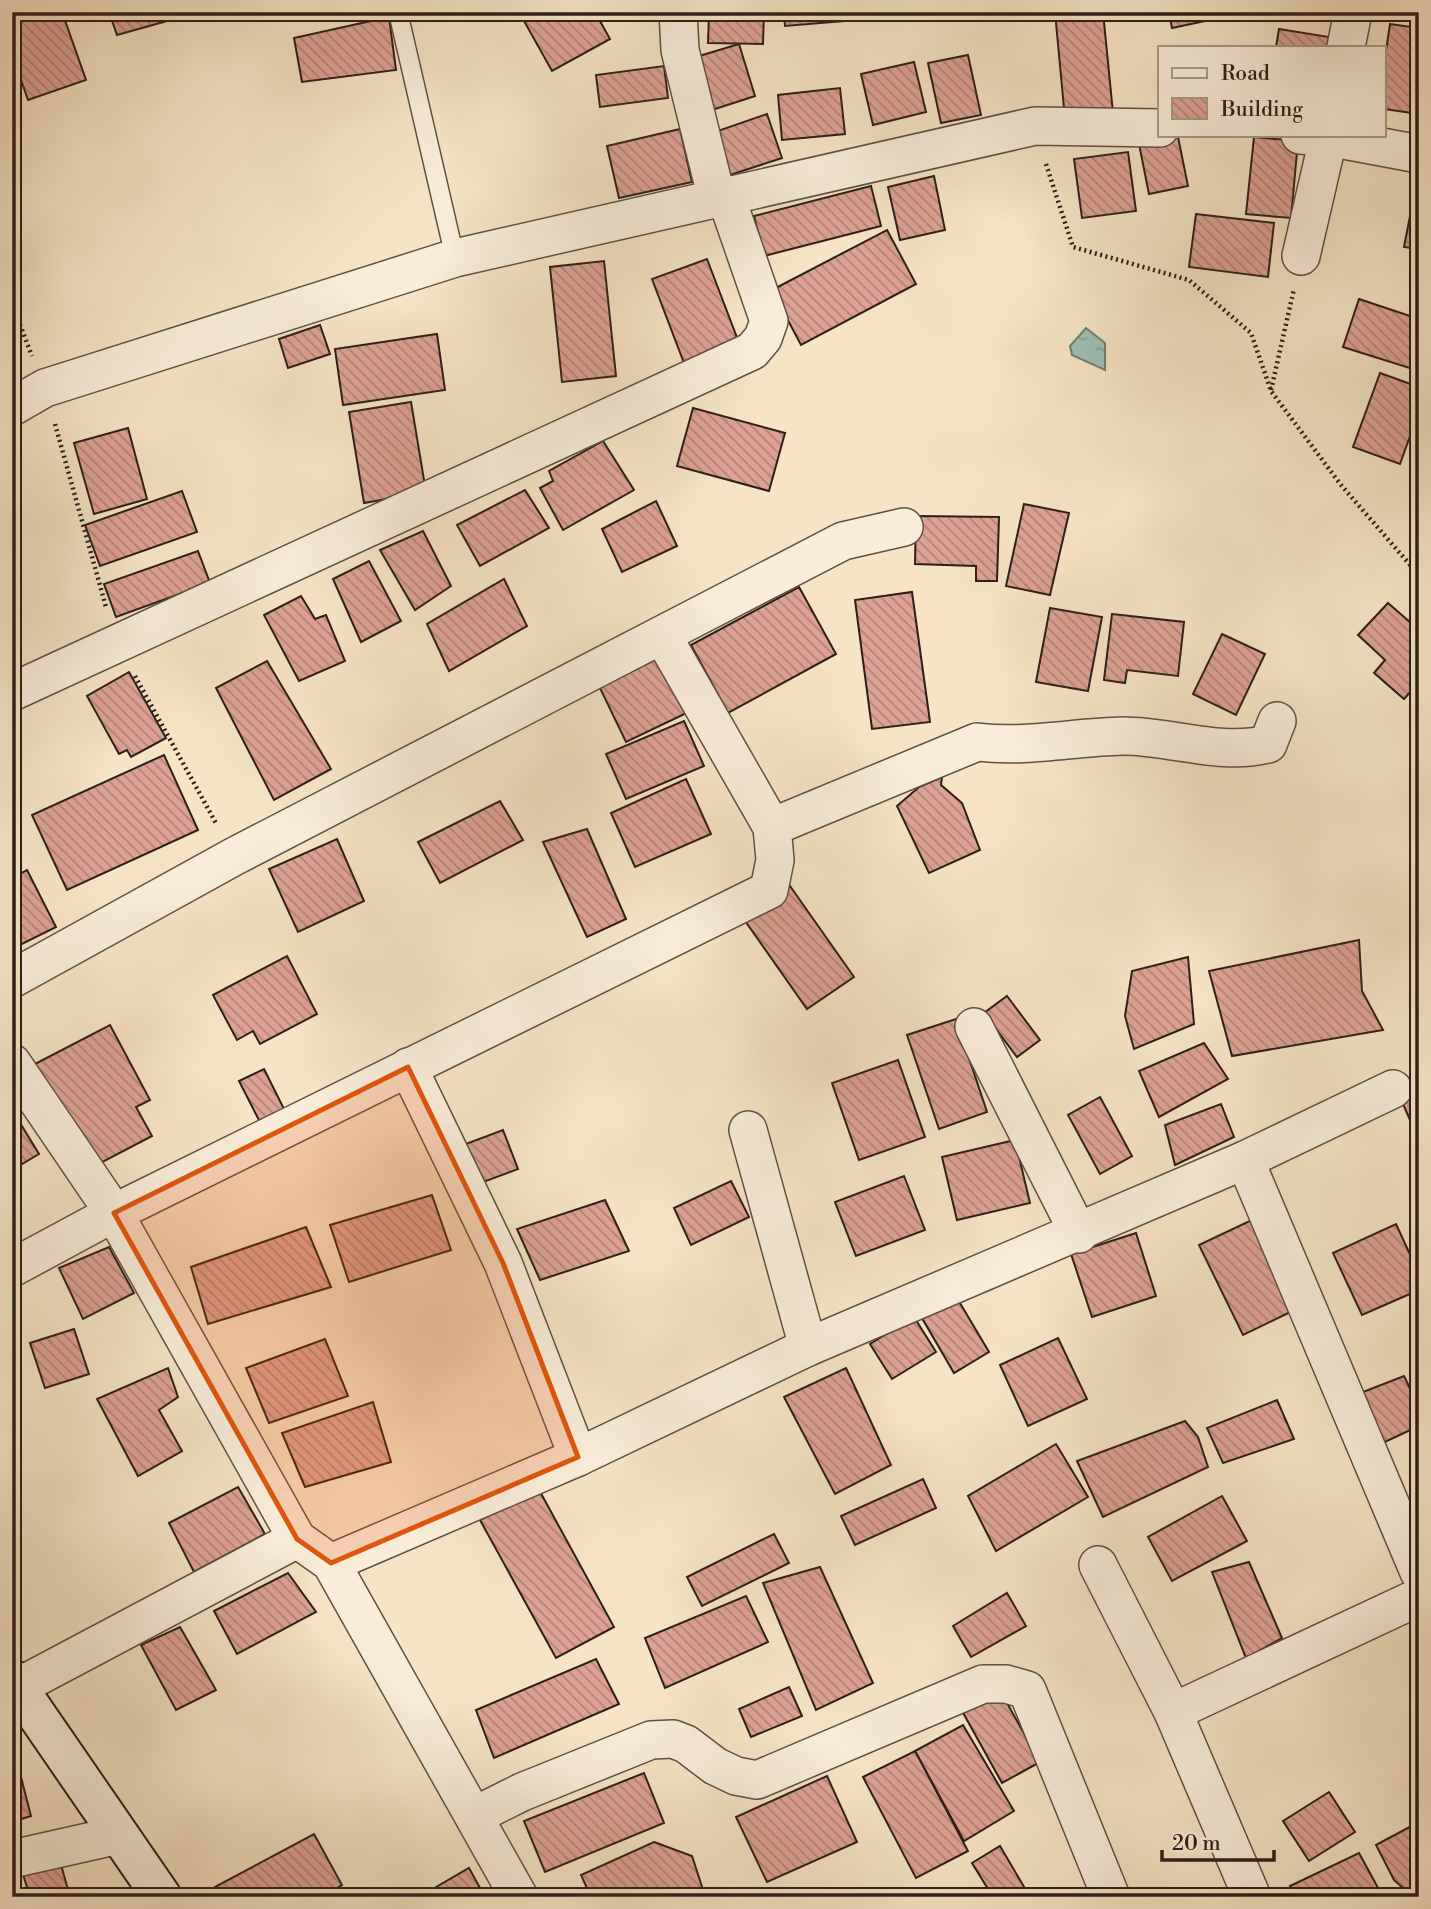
<svg xmlns="http://www.w3.org/2000/svg" width="1431" height="1909" font-family="'Libre Bodoni',serif">
  <defs>
    <pattern id="water-ripples" width="26" height="14" patternUnits="userSpaceOnUse" patternTransform="scale(1.75)"><rect width="26" height="14" fill="#9dbfb3"/><path d="M2 4q2-2 4 0t4 0M15 11q2-2 4 0t4 0" fill="none" stroke="#87a499"/></pattern>
    <pattern id="building-back-hatch" width="6" height="6" patternUnits="userSpaceOnUse" patternTransform="scale(1.75)"><rect width="6" height="6" fill="#dda293"/><path d="M-1 5l2 2M0 0l6 6M5-1l2 2" fill="none" stroke="#b38377"/></pattern>
  </defs>
  <rect width="100%" height="100%" fill="#f6e4c4"/>
  <filter id="stains"><feTurbulence type="fractalNoise" baseFrequency=".00286" numOctaves="4"/><feColorMatrix values="0 0 0 0 .2 0 0 0 0 .09 0 0 0 0 .02 0 0 0 .5 -.17"/></filter>
  <radialGradient id="worn" r=".72"><stop offset=".6" stop-color="#630" stop-opacity="0"/><stop offset="1" stop-color="#630" stop-opacity=".3"/></radialGradient>
  <path fill="url(#water-ripples)" stroke="#707f75" stroke-width="2" d="M1086,328L1105,343V370L1072,355L1070,346Z"/>
  <g fill="url(#building-back-hatch)" stroke="#2c1f18" stroke-width="2">
    <path d="M23,12H62L86,80L28,100L12,54V16Z"/>
    <path d="M109,12H199L117,35Z"/>
    <path d="M519,12H595L610,39L552,71Z"/>
    <path d="M709,12H764L763,44L708,43Z"/>
    <path d="M784,12H855L856,20L785,26Z"/>
    <path d="M1055,12H1103L1113,113L1065,119Z"/>
    <path d="M1169,12H1223L1224,17L1172,28Z"/>
    <path d="M389,17L396,70L302,82L294,38Z"/>
    <path d="M1390,24L1419,28V114L1384,109V64Z"/>
    <path d="M1279,29L1329,37L1328,47H1276Z"/>
    <path d="M739,44L755,96L712,110L696,57Z"/>
    <path d="M968,55L981,115L941,123L928,63Z"/>
    <path d="M914,62L926,112L873,125L861,74Z"/>
    <path d="M664,66L668,98L600,107L596,75Z"/>
    <path d="M840,88L845,134L782,140L778,95Z"/>
    <path d="M767,114L782,158L724,177L709,134Z"/>
    <path d="M680,129L692,182L619,198L607,146Z"/>
    <path d="M1178,137L1188,186L1149,194L1139,144Z"/>
    <path d="M1254,137L1298,141L1291,218L1246,214Z"/>
    <path d="M1128,152L1136,211L1082,218L1074,159Z"/>
    <path d="M1419,170V249L1404,247Z"/>
    <path d="M934,176L945,230L900,240L888,187Z"/>
    <path d="M871,186L881,226L764,256L754,216Z"/>
    <path d="M1196,214L1274,223L1268,277L1189,267Z"/>
    <path d="M887,230L916,284L801,345L772,290Z"/>
    <path d="M707,259L739,343L684,363L652,279Z"/>
    <path d="M604,261L616,376L562,382L550,267Z"/>
    <path d="M1359,299L1419,319V371L1343,347Z"/>
    <path d="M320,325L330,354L288,368L279,339Z"/>
    <path d="M437,334L445,390L343,405L335,349Z"/>
    <path d="M1380,373L1419,387V411L1400,464L1353,447Z"/>
    <path d="M411,402L426,492L364,503L349,412Z"/>
    <path d="M693,408L785,433L769,491L677,466Z"/>
    <path d="M128,428L147,499L94,514L74,443Z"/>
    <path d="M603,441L634,490L563,530L540,488L553,481L549,471Z"/>
    <path d="M525,490L549,528L480,566L457,525Z"/>
    <path d="M182,491L197,532L100,566L85,525Z"/>
    <path d="M656,501L677,546L622,572L602,529Z"/>
    <path d="M1024,504L1069,513L1050,595L1006,586Z"/>
    <path d="M916,516L999,517L997,581H976V566L915,564Z"/>
    <path d="M423,531L451,586L415,610L380,550Z"/>
    <path d="M198,551L210,583L116,617L104,584Z"/>
    <path d="M369,561L401,621L361,642L333,579Z"/>
    <path d="M504,579L527,626L449,671L427,624Z"/>
    <path d="M799,587L836,654L728,713L691,645Z"/>
    <path d="M912,592L930,722L872,729L855,600Z"/>
    <path d="M301,596L315,619L326,615L345,661L299,681L264,615Z"/>
    <path d="M1388,603L1419,630V682L1404,699L1374,673L1385,660L1358,635Z"/>
    <path d="M1050,608L1102,617L1088,691L1036,682Z"/>
    <path d="M1112,614L1184,622L1178,676L1127,670L1125,683L1104,680Z"/>
    <path d="M1222,634L1265,654L1236,715L1193,694Z"/>
    <path d="M669,653L695,709L626,742L599,686Z"/>
    <path d="M267,661L331,769L274,800L216,688Z"/>
    <path d="M129,672L166,738L131,757L127,750L119,754L87,696Z"/>
    <path d="M684,721L704,766L626,799L606,754Z"/>
    <path d="M164,755L198,830L67,890L32,815Z"/>
    <path d="M942,777L941,785L962,803L980,850L929,873L897,806L919,787Z"/>
    <path d="M686,779L711,834L635,867L611,813Z"/>
    <path d="M500,801L523,840L440,883L418,842Z"/>
    <path d="M587,829L626,919L587,937L543,842Z"/>
    <path d="M337,839L364,901L298,932L269,869Z"/>
    <path d="M27,870L56,927L12,949V878Z"/>
    <path d="M790,886L854,977L807,1009L743,918Z"/>
    <path d="M1359,940L1362,991L1383,1030L1232,1056L1209,971Z"/>
    <path d="M287,956L317,1014L260,1044L253,1031L237,1040L213,995Z"/>
    <path d="M1188,957L1194,1024L1134,1049L1125,1016L1132,971Z"/>
    <path d="M1007,996L1040,1040L1017,1057L984,1013Z"/>
    <path d="M956,1019L987,1112L939,1129L907,1035Z"/>
    <path d="M110,1025L150,1100L136,1107L152,1136L91,1168L35,1064Z"/>
    <path d="M1204,1043L1228,1079L1159,1117L1139,1071Z"/>
    <path d="M898,1060L925,1137L859,1160L832,1083Z"/>
    <path d="M264,1069L286,1113L262,1126L239,1081Z"/>
    <path d="M1419,1088V1133L1416,1134L1400,1097Z"/>
    <path d="M1100,1097L1132,1156L1100,1174L1068,1115Z"/>
    <path d="M1221,1104L1234,1137L1175,1165L1165,1125Z"/>
    <path d="M12,1110L39,1154L12,1170Z"/>
    <path d="M503,1130L518,1169L470,1187L455,1148Z"/>
    <path d="M1015,1140L1030,1203L957,1220L942,1157Z"/>
    <path d="M904,1176L925,1230L856,1256L835,1202Z"/>
    <path d="M731,1181L749,1217L691,1245L674,1208Z"/>
    <path d="M432,1195L451,1250L349,1282L330,1225Z"/>
    <path d="M605,1200L629,1251L540,1280L517,1229Z"/>
    <path d="M1258,1217L1301,1307L1243,1335L1199,1245Z"/>
    <path d="M1396,1224L1419,1274V1290L1362,1315L1333,1253Z"/>
    <path d="M306,1227L331,1287L208,1324L191,1267Z"/>
    <path d="M1136,1233L1156,1296L1092,1317L1071,1254Z"/>
    <path d="M109,1247L134,1293L83,1319L59,1268Z"/>
    <path d="M957,1298L989,1352L954,1373L922,1318Z"/>
    <path d="M914,1317L936,1352L892,1379L870,1344Z"/>
    <path d="M74,1329L89,1374L45,1388L30,1343Z"/>
    <path d="M1058,1338L1087,1399L1028,1426L1000,1365Z"/>
    <path d="M325,1339L348,1396L269,1423L246,1368Z"/>
    <path d="M168,1368L178,1397L159,1410L182,1451L138,1476L97,1399Z"/>
    <path d="M846,1368L891,1465L835,1494L784,1397Z"/>
    <path d="M1404,1376L1419,1407V1426L1372,1448L1350,1397Z"/>
    <path d="M1277,1400L1294,1439L1223,1463L1207,1428Z"/>
    <path d="M373,1402L391,1462L305,1487L282,1433Z"/>
    <path d="M1185,1421L1198,1437L1208,1467L1103,1517L1077,1461Z"/>
    <path d="M1056,1444L1088,1497L996,1551L968,1496Z"/>
    <path d="M923,1479L936,1508L855,1545L841,1516Z"/>
    <path d="M238,1487L265,1534L194,1572L169,1523Z"/>
    <path d="M538,1488L614,1627L556,1658L480,1520Z"/>
    <path d="M1222,1496L1247,1541L1172,1581L1148,1537Z"/>
    <path d="M774,1534L789,1563L702,1606L687,1577Z"/>
    <path d="M1249,1562L1282,1638L1246,1658L1212,1572Z"/>
    <path d="M820,1567L873,1683L816,1710L763,1583Z"/>
    <path d="M288,1573L316,1612L237,1654L214,1611Z"/>
    <path d="M1007,1593L1026,1626L971,1657L953,1626Z"/>
    <path d="M746,1596L768,1642L665,1688L645,1638Z"/>
    <path d="M180,1627L216,1690L176,1710L141,1645Z"/>
    <path d="M596,1659L619,1704L494,1758L476,1710Z"/>
    <path d="M789,1687L802,1716L751,1737L739,1709Z"/>
    <path d="M998,1687L1040,1762L1002,1783L961,1709Z"/>
    <path d="M963,1725L1014,1811L964,1841L915,1751Z"/>
    <path d="M915,1751L968,1851L916,1878L863,1777Z"/>
    <path d="M644,1773L664,1823L545,1872L524,1821Z"/>
    <path d="M827,1776L857,1842L767,1882L736,1817Z"/>
    <path d="M21,1777L31,1816L12,1822V1779Z"/>
    <path d="M1329,1792L1355,1832L1309,1861L1283,1821Z"/>
    <path d="M1419,1822V1897H1413L1394,1880L1376,1845Z"/>
    <path d="M314,1834L342,1885L321,1897H221L215,1887Z"/>
    <path d="M654,1842L692,1856L705,1896L591,1897L581,1875Z"/>
    <path d="M1000,1846L1030,1897H993L972,1863Z"/>
    <path d="M1359,1853L1383,1897H1295L1290,1886Z"/>
    <path d="M60,1861L70,1897H30L22,1871Z"/>
    <path d="M469,1868L485,1897H419Z"/>
  </g>
  <g fill="none" stroke-linecap="round" stroke-linejoin="round">
    <defs>
      <path id="lane" d="M398,12L455,258"/>
      <g id="street">
        <path d="M678,12L680,50L717,199"/>
        <path d="M1346,47L1353,12"/>
        <path d="M1300,135L1328,137L1419,154"/>
        <path d="M1301,256L1329,135"/>
        <path d="M12,407L45,388L455,258L1035,126L1160,128"/>
        <path d="M12,692L752,351L763,338L769,321L726,197"/>
        <path d="M772,827L977,742C1027,748 1074,737 1123,736C1172,736 1220,756 1268,744L1277,721"/>
        <path d="M12,979L235,856L843,541L904,527"/>
        <path d="M974,1027L1079,1234"/>
        <path d="M12,1063L114,1213L297,1539L331,1563L519,1897"/>
        <path d="M408,1067L503,1263L578,1457"/>
        <path d="M748,1130L808,1347"/>
        <path d="M1245,1160L1419,1572"/>
        <path d="M12,1268L114,1213L769,890L775,860L772,827L662,635"/>
        <path d="M331,1563L578,1457L808,1347L1245,1160L1393,1089"/>
        <path d="M1098,1565L1173,1712L1252,1897"/>
        <path d="M18,1687L297,1539"/>
        <path d="M1173,1712L1419,1597"/>
        <path d="M474,1816L522,1792L651,1740L673,1739L686,1744L715,1766L736,1776L757,1780L983,1684H1006L1027,1690L1111,1897"/>
        <path d="M12,1859L119,1835"/>
      </g>
      <path id="secondary" d="M12,1679L162,1897"/>
    </defs>
    <use href="#lane" stroke="#5e5043" stroke-width="21"/>
    <use href="#street" stroke="#5e5043" stroke-width="40"/>
    <use href="#secondary" stroke="#2c1f18" stroke-width="42"/>
    <g stroke="#2c1f18" stroke-width="4.5" stroke-dasharray="2 3.5" stroke-linecap="butt">
      <path d="M1046,164L1073,247L1189,280L1251,333L1271,391L1341,485L1418,574"/>
      <path d="M12,304L32,356"/>
      <path d="M1271,390L1294,289"/>
      <path d="M55,424L106,607"/>
      <path d="M135,676L217,825"/>
    </g>
    <use href="#lane" stroke="#f9edd9" stroke-width="18"/>
    <use href="#street" stroke="#f9edd9" stroke-width="37"/>
    <use href="#secondary" stroke="#f9edd9" stroke-width="38"/>
  </g>
  <path fill="#df560d" fill-opacity="0.2" stroke="#df560d" stroke-width="5" stroke-linejoin="round" d="M408,1067L503,1263L578,1457L331,1563L297,1539L114,1213Z"/>
  <rect width="1431" height="1909" fill="none" stroke="#f6e4c4" stroke-width="42"/>
  <rect x="14" y="14" width="1403" height="1881" fill="none" stroke="#2c1f18" stroke-width="3.5"/>
  <rect x="21" y="21" width="1389" height="1867" fill="none" stroke="#2c1f18" stroke-width="2"/>
  <rect x="1158" y="46" width="228" height="91" fill="#f9edd9" stroke="#a79b8c" stroke-width="2"/>
  <rect x="1172" y="68" width="35" height="10" fill="#f9edd9" stroke="#a79b8c" stroke-width="2"/>
  <text x="1221" y="80" font-size="21" fill="#2c1f18">Road</text>
  <rect x="1172" y="98" width="35" height="21" fill="url(#building-back-hatch)" stroke="#a79b8c" stroke-width="2"/>
  <text x="1221" y="116" font-size="21" fill="#2c1f18">Building</text>
  <path d="M1162 1850v10h112v-10" fill="none" stroke="#2c1f18" stroke-width="3.5"/>
  <text x="1172" y="1850" font-size="21" fill="#2c1f18" stroke="#f9edd9" stroke-width="5" paint-order="stroke">20 m</text>
  <rect width="100%" height="100%" filter="url(#stains)"/>
  <rect width="100%" height="100%" fill="url(#worn)"/>
</svg>
